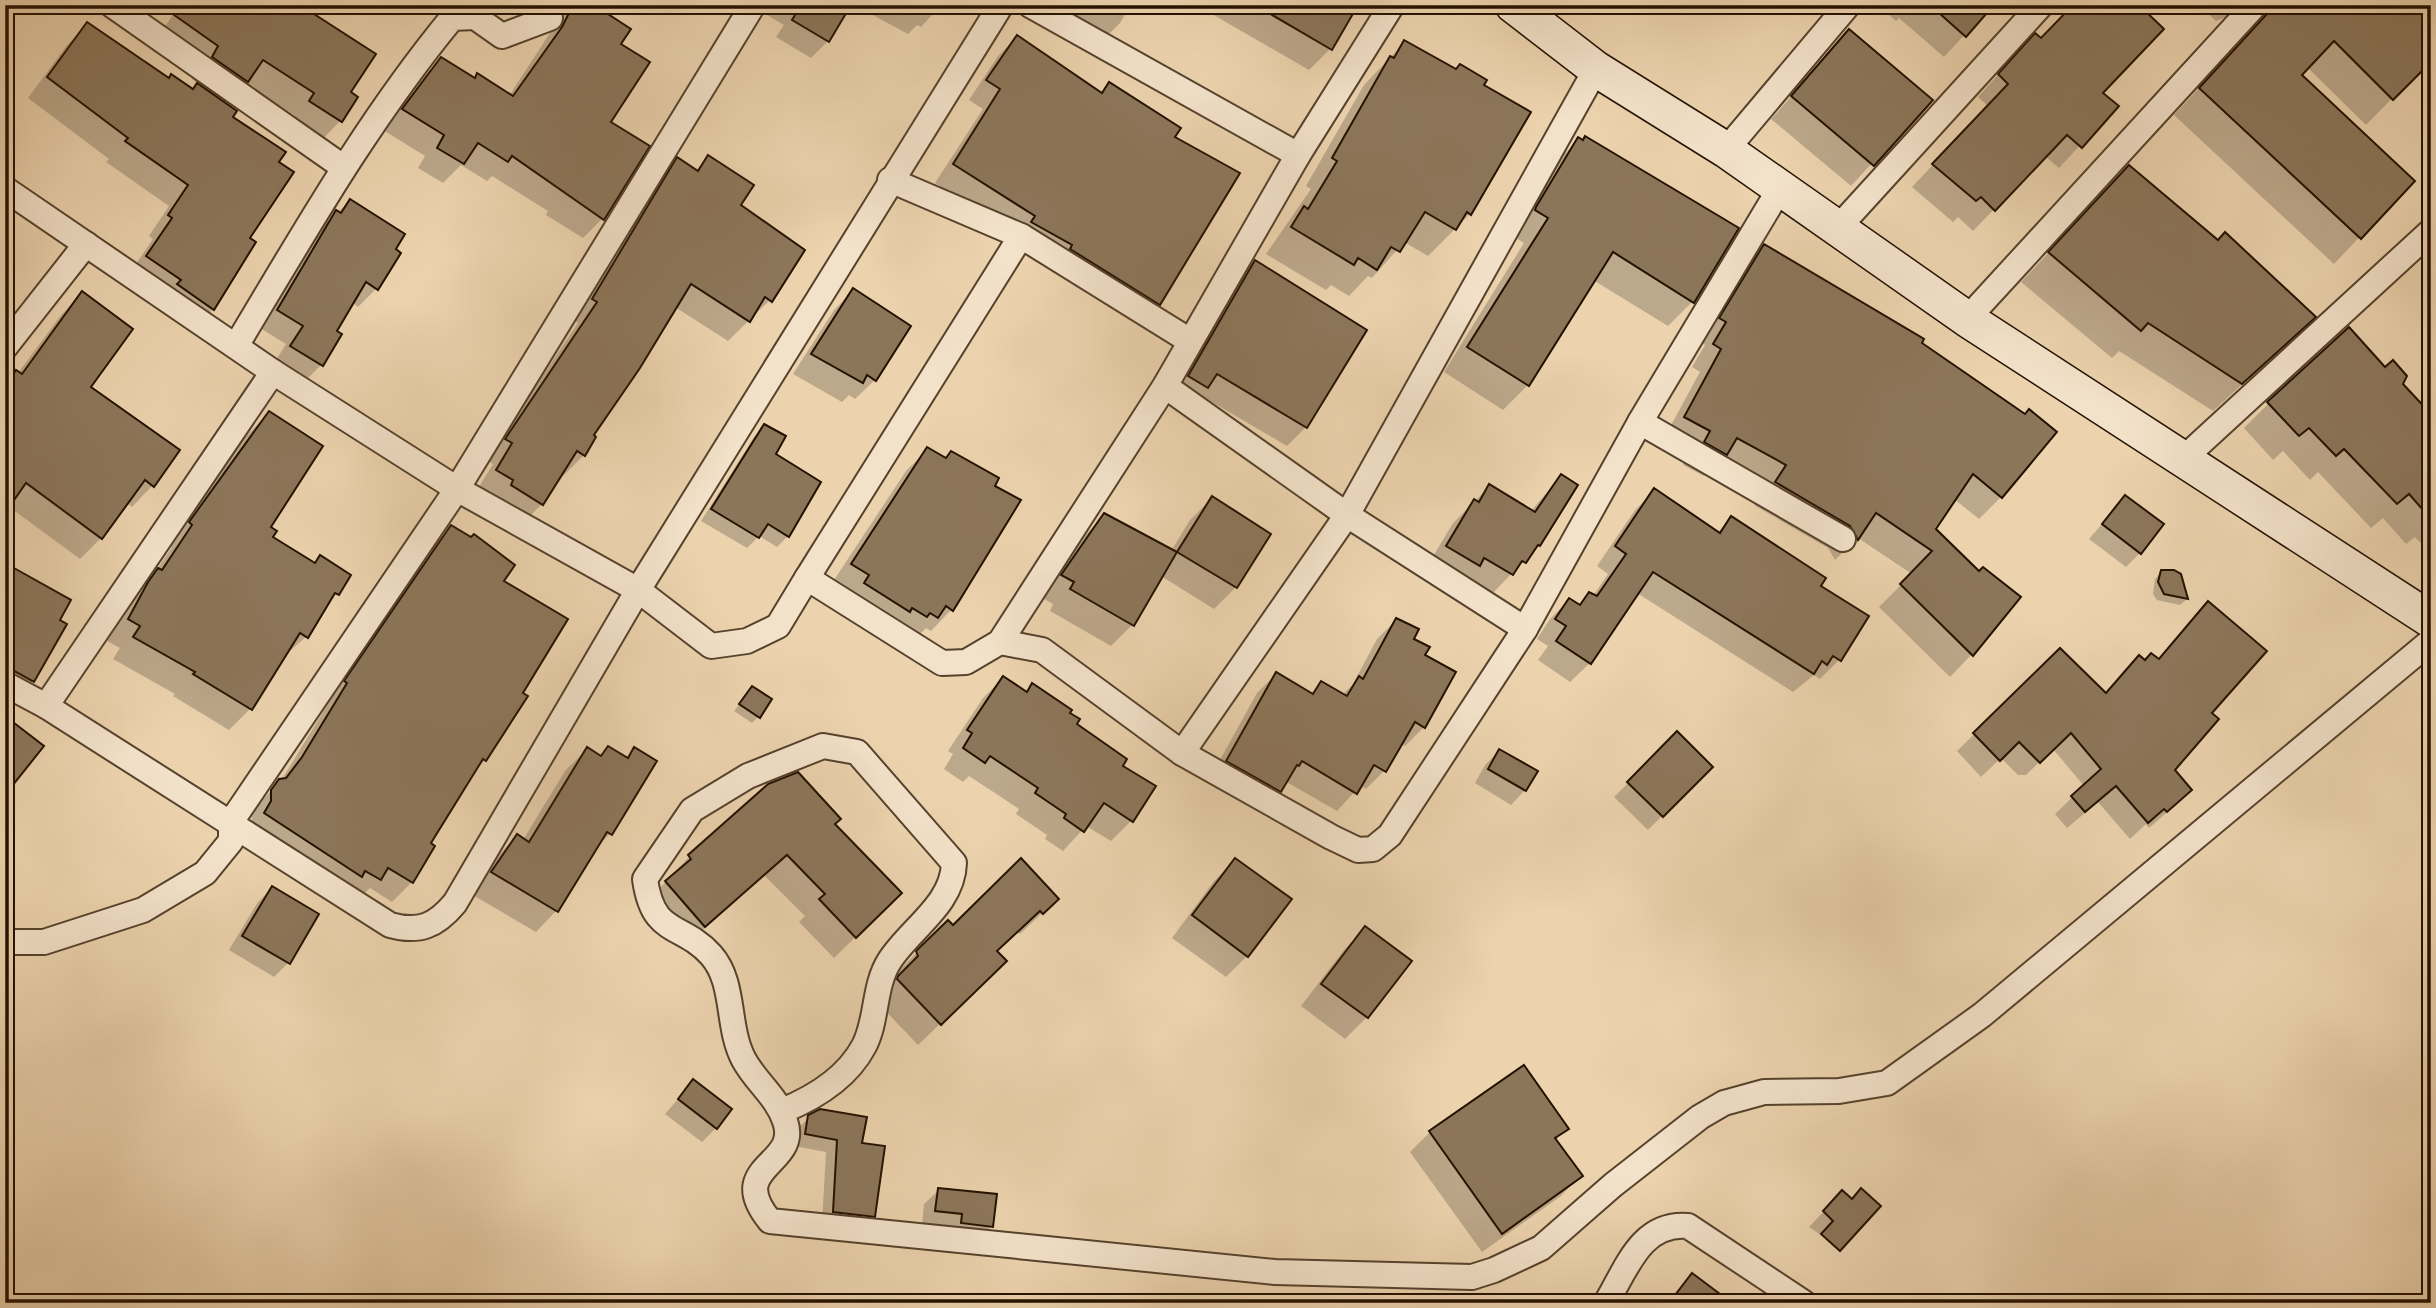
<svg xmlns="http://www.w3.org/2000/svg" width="2436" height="1308" font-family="'IM FELL Double Pica',serif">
  <rect width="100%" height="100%" fill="#ecd3ae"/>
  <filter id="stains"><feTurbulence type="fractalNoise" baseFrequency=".00286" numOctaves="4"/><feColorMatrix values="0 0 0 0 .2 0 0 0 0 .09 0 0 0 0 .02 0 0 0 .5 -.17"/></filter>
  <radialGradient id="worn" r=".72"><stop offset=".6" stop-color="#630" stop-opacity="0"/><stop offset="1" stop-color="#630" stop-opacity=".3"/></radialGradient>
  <g fill="#0003">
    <path d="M180,5H301L349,93L356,97L340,121L319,143L289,123L294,115L244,83L224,104L230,117L276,163L248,239L213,309L193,329L127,277L153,239L149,236L169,206L106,162L109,159L28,98L67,45L87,25L168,80L192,90L198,84L192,79L198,68L156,39Z"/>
    <path d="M572,5H589L619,44L609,122L603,218L583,238L546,215L548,211L492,176L487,181L461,165L443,183L418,168L425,156L383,130L421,79L441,59L474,79L477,76L509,96L559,19Z"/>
    <path d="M773,5H849L828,41L811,58L776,37L784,25L767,15Z"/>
    <path d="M854,5H941L921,27L917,25L908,34Z"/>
    <path d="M1032,5H1131L1120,23L1098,45Z"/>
    <path d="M1205,5H1356L1330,49L1309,70L1212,14L1214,10Z"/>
    <path d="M1883,5H1992L1944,57L1899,18L1896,21L1881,8Z"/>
    <path d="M2199,5H2431V78L2421,69L2366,125L2307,67L2299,75L2413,181L2334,264L2174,115L2241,43L2244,28L2231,15L2216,21Z"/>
    <path d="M1849,32L1930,100L1851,186L1771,119Z"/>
    <path d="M1017,37L1100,93L1110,84L1173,138L1158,304L1139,323L1017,235L935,183L983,109L969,100L998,56Z"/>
    <path d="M1405,42L1470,214L1428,256L1404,242L1372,278L1368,276L1349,296L1331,285L1326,290L1266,254L1311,189L1306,186L1364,85Z"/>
    <path d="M2014,57L2101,93L2116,106L2059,168L2045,156L1973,231L1958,217L1953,222L1912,187L1988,106L1978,97Z"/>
    <path d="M1578,140L1693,301L1668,326L1593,280L1528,385L1503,410L1444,372L1524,243L1511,235L1553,165Z"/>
    <path d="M708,158L738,205L770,300L728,341L675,307L591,436L594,438L584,455L563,476L560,474L542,504L522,524L477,490L493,464L486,460L578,323L573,320L657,180L678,159L695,171Z"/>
    <path d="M2129,167L2285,345L2213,411L2119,351L2112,358L2021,282Z"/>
    <path d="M350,201L376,289L358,307L352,302L335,332L340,335L321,365L303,383L273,365L286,344L260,328L318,230Z"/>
    <path d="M1765,246L1920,343L2001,497L1979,519L1954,499L1934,529L1972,654L1950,677L1879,607L1912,574L1858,538L1835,560L1828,548L1754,505L1765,488L1718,462L1704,476L1683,465L1689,454L1663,440L1700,372L1692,367L1705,345L1698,341L1742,268Z"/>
    <path d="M1255,262L1306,427L1287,446L1200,395L1188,407L1170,396L1236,281Z"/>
    <path d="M853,291L875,380L855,399L849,395L842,402L793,374L834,310Z"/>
    <path d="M82,294L89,387L153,485L132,507L127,503L101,538L80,559L8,506L5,509V384L18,373L61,315Z"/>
    <path d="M2385,369L2431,417V554L2415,537L2406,544L2383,518L2371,528L2318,472L2310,480L2283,451L2273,460L2244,428L2269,403Z"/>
    <path d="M269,413L270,538L314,564L320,558L349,575L306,637L283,657L250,709L229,730L173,696L175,694L113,659L120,648L107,641L137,591L153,575L172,547L169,545L247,435Z"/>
    <path d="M765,426L788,536L777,547L759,536L747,548L701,521L754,437Z"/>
    <path d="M928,449L945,459L951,453L952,609L931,631L926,628L915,639L830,586L906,471Z"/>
    <path d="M1561,476L1539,545L1490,596L1426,568L1453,523L1489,487L1530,512Z"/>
    <path d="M1654,491L1717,533L1731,519L1819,586L1839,660L1820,679L1814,675L1793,692L1637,593L1590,663L1570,682L1538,660L1548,646L1537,639L1550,619L1569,600L1577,606L1589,594L1593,596L1608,574L1597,566L1635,510Z"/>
    <path d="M2125,497L2140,553L2126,567L2089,539Z"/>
    <path d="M1212,498L1269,534L1236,587L1214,609L1161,576L1132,625L1111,646L1050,611L1053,604L1041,597L1083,537L1105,515L1171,551L1190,520Z"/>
    <path d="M451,527L501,581L520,693L485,760L473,772L429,844L412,882L392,902L370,888L359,899L245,833L252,822L251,812L282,779L328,704L326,702L431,547Z"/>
    <path d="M5,565L33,681L12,703L5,699Z"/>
    <path d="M2161,572L2187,599L2180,605L2157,600L2153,594L2155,579Z"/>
    <path d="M2208,603L2209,714L2173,770V807L2149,828L2146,824L2130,839L2098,802L2067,828L2055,814L2084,786L2053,749L2026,775H2018L2001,758L1981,777L1957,751L2060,650L2105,694L2139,657L2145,662L2157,660Z"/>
    <path d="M1396,620L1423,656L1454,673L1424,727L1405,746L1401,743L1385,770L1366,789L1360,786L1337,811L1285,781L1261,809L1209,780L1257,693L1276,674L1310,694L1322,683L1342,695L1353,684L1377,639Z"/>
    <path d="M1003,678L1025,693L1032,686L1068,714L1074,725L1120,766L1131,821L1111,841L1086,826L1063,851L1045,839L1047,835L1016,814L1019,809L969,776L963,782L944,769L953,754L948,751L983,698Z"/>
    <path d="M752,688L758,717L752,723L734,711Z"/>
    <path d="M1677,734L1711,767L1648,830L1614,797Z"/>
    <path d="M608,748L625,759L634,749L610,834L593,850L557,910L536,932L471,894L496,858L517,836L523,840L565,771L587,749L599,757Z"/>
    <path d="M1499,751L1525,790L1511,805L1475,783L1485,765Z"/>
    <path d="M833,825L900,893L834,958L799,922L805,916L764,875L683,947L645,904L689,857Z"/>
    <path d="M1236,860L1247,956L1226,977L1172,938L1214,881Z"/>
    <path d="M272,888L288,963L274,977L229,950L258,902Z"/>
    <path d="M1057,899L1020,934L1017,931L995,952L983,983L918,1045L877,1002L897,978L896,974L917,952L953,927Z"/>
    <path d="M1365,928L1409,961L1367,1017L1345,1039L1301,1006L1344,950Z"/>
    <path d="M693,1082L716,1128L702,1142L665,1114Z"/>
    <path d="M810,1117L860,1145L874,1216L862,1228L822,1223L826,1152L794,1146L797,1129Z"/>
    <path d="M1566,1129L1555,1141L1580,1176L1561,1196L1482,1252L1410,1152L1430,1132Z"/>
    <path d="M939,1190L991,1226L977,1241L922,1225L924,1204Z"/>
    <path d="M1828,1207L1854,1233L1840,1248L1809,1227Z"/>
    <path d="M1692,1275L1728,1303H1668Z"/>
    <path d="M1854,1298L1861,1303H1849Z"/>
  </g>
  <g fill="#8c765a" stroke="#231100" stroke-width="2">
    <path d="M160,5H300L376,54L351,92L358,97L342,122L309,101L314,93L263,60L248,82L212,57L218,46Z"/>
    <path d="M573,5H594L631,29L621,44L650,62L611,122L650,146L604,220L512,156L508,162L478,143L464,164L437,148L444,135L402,109L441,57L475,78L477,73L513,96L562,27Z"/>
    <path d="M801,5H851L829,42L792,20Z"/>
    <path d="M1255,5H1358L1332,50Z"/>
    <path d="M1930,5H1994L1966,37Z"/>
    <path d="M2073,5H2139L2164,29L2103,93L2119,106L2082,148L2067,135L1995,211L1981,197L1976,201L1932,164L2008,84L1998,74L2035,33L2041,38Z"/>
    <path d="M2269,5H2431V62L2393,100L2334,41L2302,75L2415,181L2361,239L2199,88L2266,15Z"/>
    <path d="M87,22L169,78L171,74L193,89L197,83L237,111L233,117L286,152L279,162L294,172L250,238L256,242L214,310L177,284L181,280L146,256L172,218L168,215L188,185L125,141L128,138L47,77Z"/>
    <path d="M1849,29L1933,100L1874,166L1791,96Z"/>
    <path d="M1017,35L1102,93L1109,82L1181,128L1175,137L1240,173L1160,305L1070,249L1072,245L1031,222L1035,216L953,164L1000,89L986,80Z"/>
    <path d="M1404,40L1456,69L1460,64L1487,80L1484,85L1531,112L1471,215L1467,212L1456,230L1425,212L1400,252L1391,247L1377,270L1358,258L1354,265L1291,227L1304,206L1308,209L1337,161L1332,158L1390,56L1394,58Z"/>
    <path d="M1585,136L1739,228L1694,303L1613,252L1529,386L1467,347L1548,218L1535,210L1536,207L1578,137L1583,140Z"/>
    <path d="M708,155L754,185L741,205L805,250L772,302L765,297L750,322L691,284L640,368L594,435L596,437L585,456L577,451L543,505L511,485L513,480L496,470L512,443L505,439L597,302L592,299L677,157L698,171Z"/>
    <path d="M2129,165L2218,240L2225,232L2316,317L2242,384L2148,323L2141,331L2048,252Z"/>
    <path d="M350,199L405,234L396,249L401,253L378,290L366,282L337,331L342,334L323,366L290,346L303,326L277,310L336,210L341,213Z"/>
    <path d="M1764,244L1924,339L1922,343L2025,414L2029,409L2057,432L2002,498L1973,474L1936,529L1979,571L1983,567L2021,597L1973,656L1900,584L1932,551L1876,513L1858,540L1850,526L1775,482L1786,465L1737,438L1727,455L1704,442L1710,431L1684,417L1721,349L1713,344L1726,322L1719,318Z"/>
    <path d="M1255,260L1367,330L1307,428L1217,374L1208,388L1188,376Z"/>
    <path d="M853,288L911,326L876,381L867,375L863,383L811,354Z"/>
    <path d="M82,291L133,329L91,387L180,450L154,487L145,480L102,539L26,483L5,513V386L16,370L22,374Z"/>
    <path d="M2349,327L2385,367L2393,360L2407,376L2403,384L2431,414V519L2409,494L2397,504L2344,449L2336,456L2309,428L2299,436L2267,402Z"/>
    <path d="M269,411L323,446L271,527L277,531L273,537L315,563L320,555L351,575L339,595L335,593L308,638L300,633L252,710L193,674L195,672L133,637L140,626L128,619L148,582L158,568L162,570L192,525L189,522Z"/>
    <path d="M764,424L786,436L776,454L821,482L789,537L768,524L759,538L711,509Z"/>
    <path d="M927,447L946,458L951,451L999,478L995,486L1021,500L953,611L946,606L938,618L930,613L927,617L912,608L910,612L864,583L869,575L851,564Z"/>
    <path d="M1561,474L1578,485L1540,546L1538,545L1526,563L1522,561L1513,575L1484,558L1480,566L1446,546L1474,499L1479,502L1489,484L1535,512Z"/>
    <path d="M1654,488L1720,533L1731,516L1826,578L1821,586L1869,616L1841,661L1833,656L1827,665L1822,661L1814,674L1653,572L1591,664L1556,641L1566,626L1555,619L1569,598L1580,605L1589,592L1597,596L1626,554L1615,546Z"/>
    <path d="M2125,495L2164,524L2141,554L2102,524Z"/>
    <path d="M1212,496L1271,534L1237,588L1177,552Z"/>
    <path d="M1104,513L1177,552L1134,626L1070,589L1074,582L1061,575Z"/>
    <path d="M451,525L471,537L474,534L515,565L504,581L568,619L523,693L528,696L486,761L483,759L431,843L435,846L413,883L388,868L381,880L365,871L362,877L264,813L271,801V790L279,779L286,778L302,757L347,683L344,681Z"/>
    <path d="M5,563L71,600L60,620L67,624L34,682L5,666Z"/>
    <path d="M2161,570H2174L2181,574L2188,599L2164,594L2158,582Z"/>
    <path d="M2208,601L2267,651L2212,713L2219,719L2175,770L2192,790L2167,812L2164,809L2148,823L2116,786L2085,812L2071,796L2101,769L2071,733L2040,763L2019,742L2000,761L1973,733L2060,648L2106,693L2139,655L2145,660L2151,653L2159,659Z"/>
    <path d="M1396,618L1419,629L1414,639L1430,647L1425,655L1456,672L1425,728L1415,722L1386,772L1374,765L1357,794L1302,761L1299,766L1297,765L1281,792L1226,761L1276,672L1313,694L1321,681L1347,696L1359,676L1363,679Z"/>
    <path d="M1003,676L1027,692L1032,683L1072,710L1070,713L1080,719L1077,724L1127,759L1123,766L1156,786L1133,822L1104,803L1084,832L1064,818L1066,814L1035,793L1038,788L990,756L985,763L963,748L972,733L967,730Z"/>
    <path d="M752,686L772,699L760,718L739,704Z"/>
    <path d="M5,716L44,746L5,795Z"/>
    <path d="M1677,731L1713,767L1663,817L1627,782Z"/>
    <path d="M608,746L628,758L634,747L657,761L612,835L607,832L558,912L491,872L517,834L529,842L587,747L601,756Z"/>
    <path d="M1499,749L1538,771L1526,791L1488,769Z"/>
    <path d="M798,772L841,819L835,824L902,893L856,938L819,899L825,894L787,855L705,927L665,881L691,859L688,855L768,784Z"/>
    <path d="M1021,858L1059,899L1043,914L1040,911L997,951L1007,961L941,1025L897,979L898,976L918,956L916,951L948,920L953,925Z"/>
    <path d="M1235,858L1292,899L1248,957L1192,915Z"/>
    <path d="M272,886L319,914L290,964L242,936Z"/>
    <path d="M1365,926L1412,961L1368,1018L1321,984Z"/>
    <path d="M1524,1065L1569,1129L1555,1138L1583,1176L1502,1234L1429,1131Z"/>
    <path d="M693,1079L732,1109L717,1129L678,1099Z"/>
    <path d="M820,1109L867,1117L862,1143L885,1146L875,1217L833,1212L837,1140L805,1134L808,1115Z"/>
    <path d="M938,1188L997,1194L993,1227L961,1223L962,1214L935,1211Z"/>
    <path d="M1861,1188L1881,1206L1840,1251L1821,1234L1833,1221L1823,1211L1842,1190L1852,1199Z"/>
    <path d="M1692,1273L1732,1303H1669Z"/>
  </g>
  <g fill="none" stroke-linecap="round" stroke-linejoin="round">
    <defs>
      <g id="street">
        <path d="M112,5L343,167"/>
        <path d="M1030,5L1298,155"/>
        <path d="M1726,150L1848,5"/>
        <path d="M890,180L1021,236L1190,341"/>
        <path d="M5,189L273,372L457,489L638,590L711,646L747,641L778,626L807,578L942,663L966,662L1000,642L1165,386L1298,155L1392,5"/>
        <path d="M1836,230L2041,5"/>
        <path d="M1967,319L2255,5"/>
        <path d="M236,346C304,233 368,120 452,18L475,17L502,36L550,18"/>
        <path d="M5,347L86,244"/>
        <path d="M1165,386L1347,515L1525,629"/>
        <path d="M1640,422L1843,539"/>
        <path d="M2183,459L2431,231"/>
        <path d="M807,578L1021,236"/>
        <path d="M1000,642L1042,650L1182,753L1331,837L1358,850L1373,849L1390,835L1525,629L1640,422L1779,190"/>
        <path d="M5,684L46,706L390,925C419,933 436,926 455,903L638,590L1001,5"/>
        <path d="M46,706L273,372"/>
        <path d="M1182,753L1347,515L1596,69"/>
        <path d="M5,942H44L143,910L205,873L231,841V822L457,489L753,5"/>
        <path d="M782,1111C814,1098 847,1078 864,1046C878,1019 873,986 890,960C911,928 953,904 954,863L857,752L823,746L748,776L692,810L645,879C653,937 681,922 711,955C736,983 726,1027 744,1060C756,1082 777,1097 785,1121C801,1166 724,1165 770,1221L1275,1272L1472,1277L1494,1270L1541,1248L1613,1185L1700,1117L1724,1103L1764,1092L1839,1091L1887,1083L1982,1015L2431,641"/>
        <path d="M1606,1303C1627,1268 1641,1222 1688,1226L1804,1303"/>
      </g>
      <path id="secondary" d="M1513,5L1596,69L1726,150L1967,319L2431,620"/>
    </defs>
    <use href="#street" stroke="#55422c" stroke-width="28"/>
    <use href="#secondary" stroke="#231100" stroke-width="38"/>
    <use href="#street" stroke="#f3e2ca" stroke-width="24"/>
    <use href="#secondary" stroke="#f3e2ca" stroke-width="35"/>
  </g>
  <rect width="2436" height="1308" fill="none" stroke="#ecd3ae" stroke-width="28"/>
  <rect x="7" y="7" width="2422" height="1294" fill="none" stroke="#231100" stroke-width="3.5"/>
  <rect x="14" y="14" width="2408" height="1280" fill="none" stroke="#231100" stroke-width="2"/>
  <rect width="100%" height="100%" filter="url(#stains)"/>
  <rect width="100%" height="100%" fill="url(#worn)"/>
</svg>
